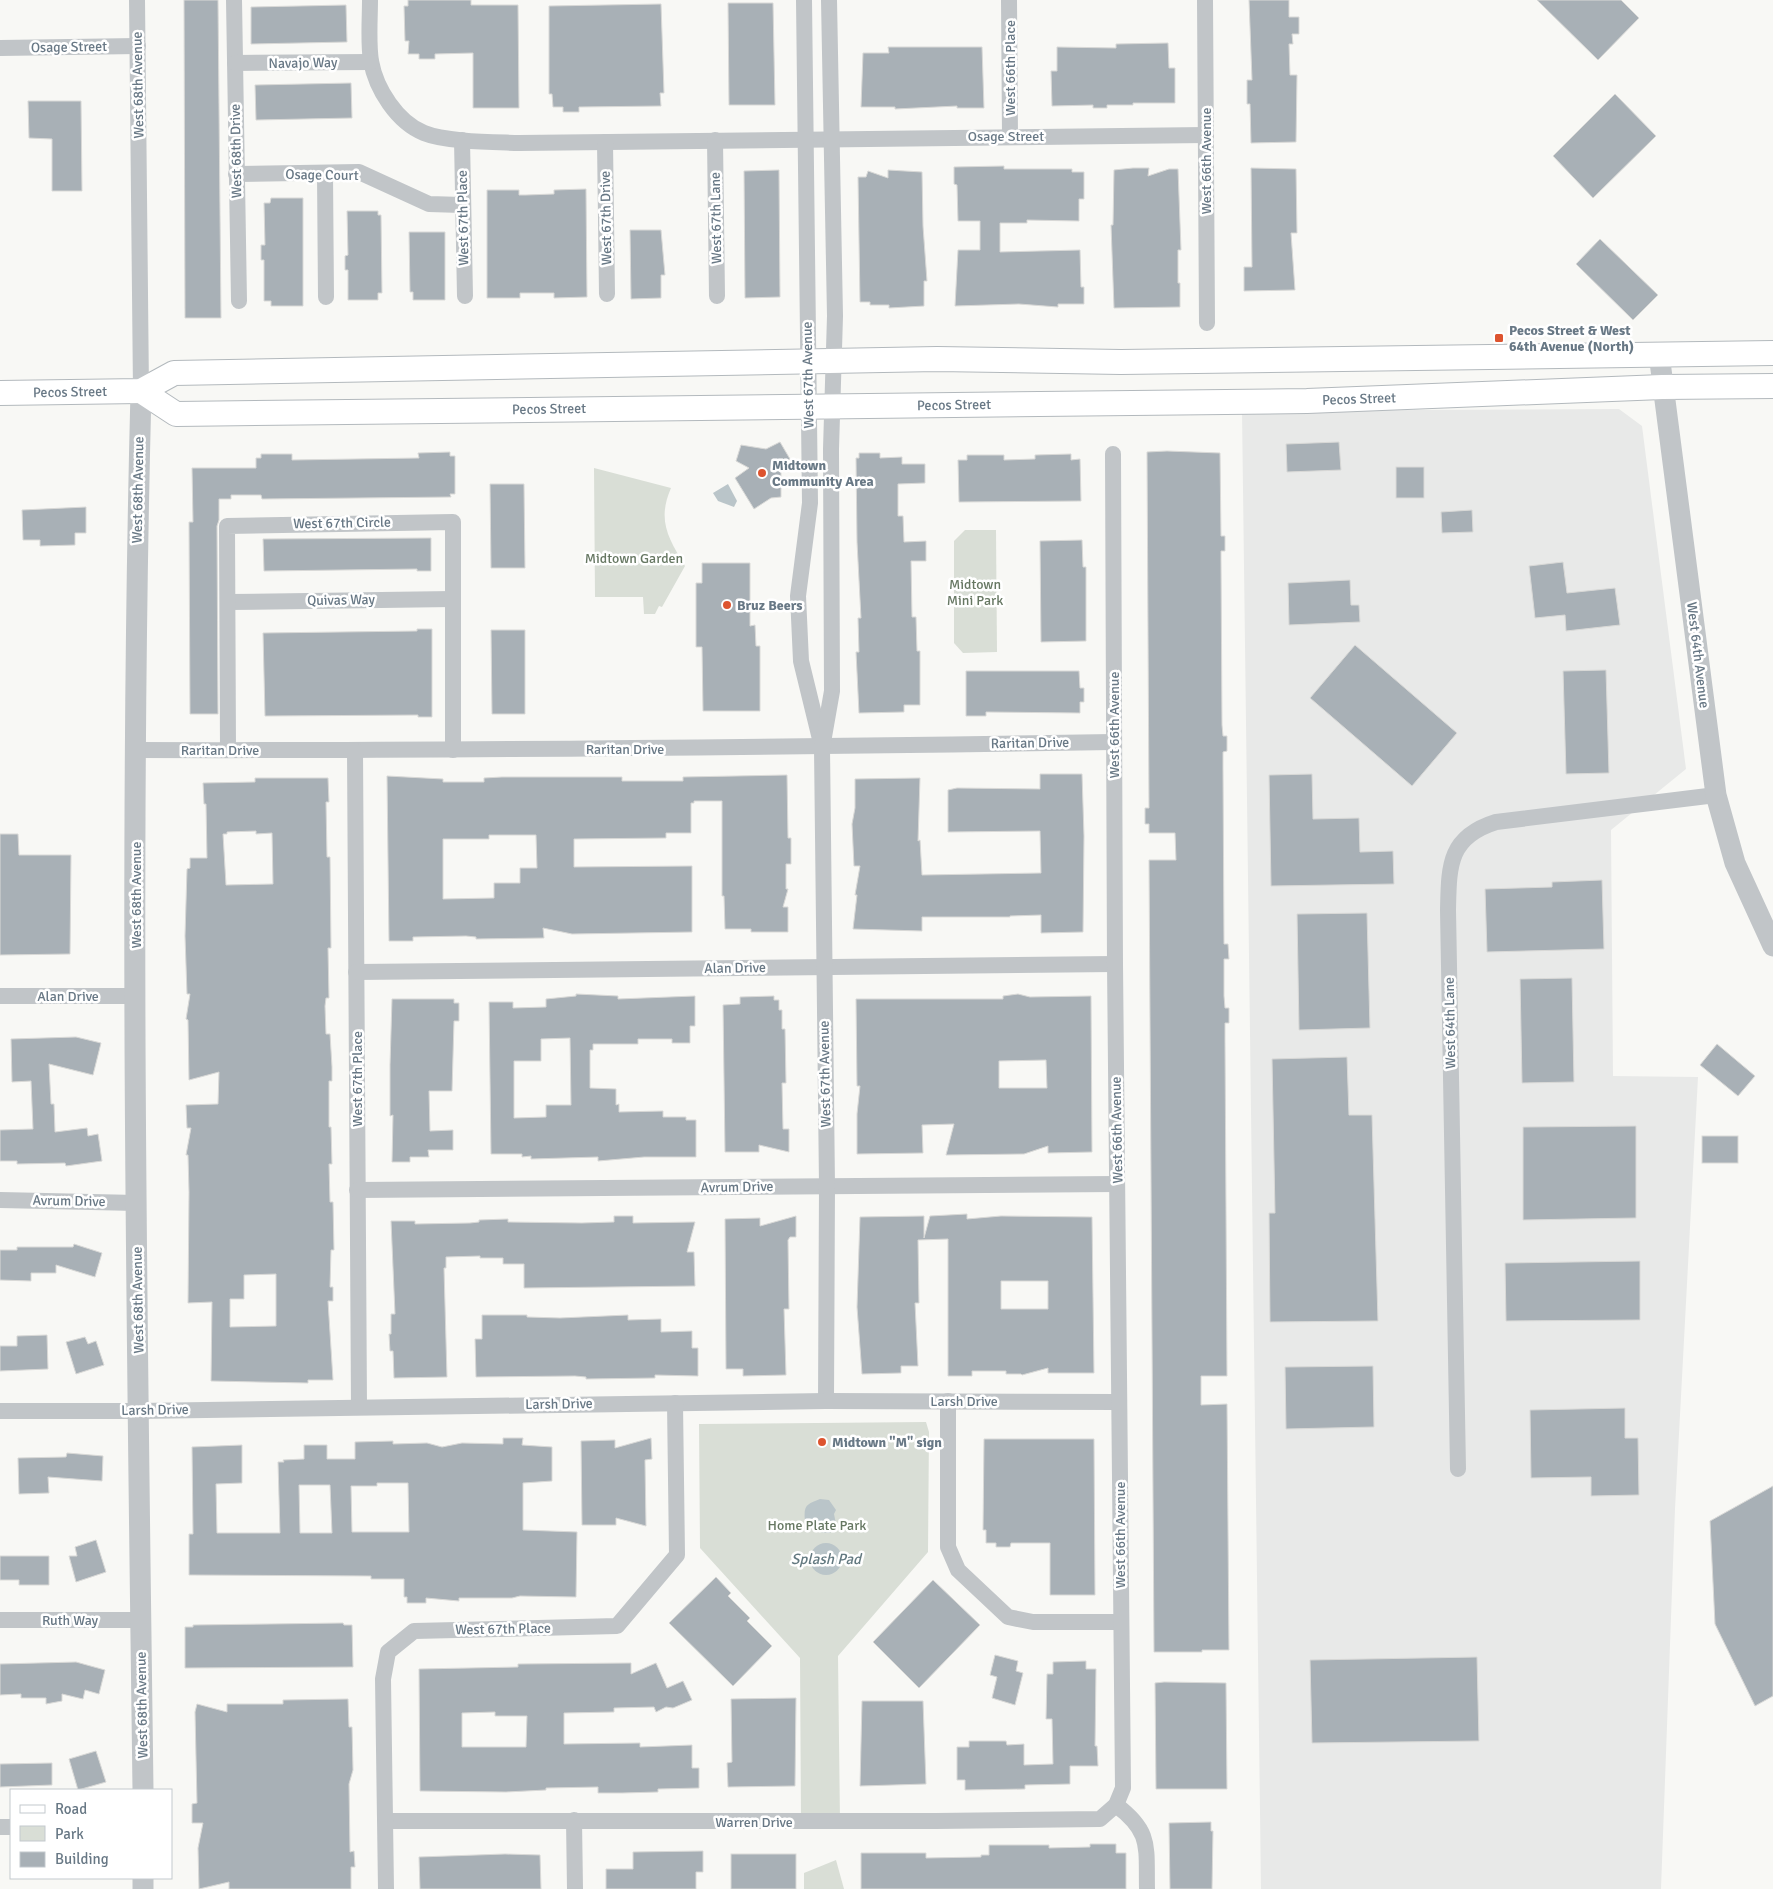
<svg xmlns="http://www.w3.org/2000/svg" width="1773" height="1889" font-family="Signika,sans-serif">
  <rect width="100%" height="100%" fill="#f8f8f5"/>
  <path fill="#e8e9e8" d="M1619,409L1642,426L1686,769L1611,830L1613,1076L1698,1077L1675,1509L1661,1889H1261L1242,411Z"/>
  <g fill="#d9ded6">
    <path d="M594,468L671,488C657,520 668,538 685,566L662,607L659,606L655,614H644L643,597H595Z"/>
    <path d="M965,530H996L997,652L963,653L954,643V541Z"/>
    <path d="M926,1422L929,1432L928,1552L838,1656L840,1822H801L800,1658L700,1548L699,1424Z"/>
    <path d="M836,1860L844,1889H804V1873Z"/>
  </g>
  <g fill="#bac5c9">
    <path d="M728,484L737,501L734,507L718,501L713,493Z"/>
    <path d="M820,1499L829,1500L836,1510L834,1514L836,1524L834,1531L829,1533L818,1532L816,1524L809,1527L805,1521C803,1504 808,1504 820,1499Z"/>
    <circle cx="826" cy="1559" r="16"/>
  </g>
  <g fill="#a8b0b6" stroke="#d9d9d7" fill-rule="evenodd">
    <path d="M184,0H218L221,318H185Z"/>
    <path d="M408,0H471V5H518L519,108H473V53L435,54V59H419V54H408L409,41H405L404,6H408Z"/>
    <path d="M1249,0H1289V17H1299V34H1292L1293,44H1289L1290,75H1297L1296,142L1251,143L1250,104H1247V80H1252Z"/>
    <path d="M1537,0H1621L1639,18L1598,60Z"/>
    <path d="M728,3H773L775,105H729Z"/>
    <path d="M661,4L664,93H660L661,106L579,107V112H563V107H553L552,94H549V6Z"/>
    <path d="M346,5L347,42L251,44V7Z"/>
    <path d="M1168,43L1169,68H1175V103H1133V105H1107V108H1093V105L1052,106L1051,71H1057V47L1116,48V44Z"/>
    <path d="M888,47H982L984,108H957V106L895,109V107H861L863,53H889Z"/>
    <path d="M351,83L352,118L256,120L255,85Z"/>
    <path d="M1615,94L1656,136L1593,198L1553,156Z"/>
    <path d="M28,101H81L82,191H52V139L29,138Z"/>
    <path d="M1004,166V169H1072V172H1084V199H1079V221L1027,220V223H1000V252L1080,250L1081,287H1084V304H1058V307L1019,304L955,306L958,250H980V221H958L957,185L954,184V167Z"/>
    <path d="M1133,168H1149L1148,176L1169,169H1178L1181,250H1178V283H1180V307L1114,308L1111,225H1113L1114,170Z"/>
    <path d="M1251,168L1296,169L1297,233H1291L1295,290L1244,291V267H1252Z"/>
    <path d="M779,170L780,297L745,298L744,171Z"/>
    <path d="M888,170L922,172L923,226L927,281H924V306L889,308V305H870V302H860L858,177H866L868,171L888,178Z"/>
    <path d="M586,189L587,297L554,298V293H520V298H487V190H519V195H526L554,194V190Z"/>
    <path d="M271,198H303V306H271V301H264V260H261V245H265L264,203H270Z"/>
    <path d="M347,211H378V215H381L382,293H378V300H348V270H345V256L348,255Z"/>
    <path d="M630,230H661L665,275H661V298L631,299Z"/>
    <path d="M409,232H445V300H413V292H410Z"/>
    <path d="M1600,239L1658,295L1633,320L1576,264Z"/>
    <path d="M780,442L790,459L781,466V497L771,498L754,509L735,478L749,468L736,461L741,445L766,449Z"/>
    <path d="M1339,442L1341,470L1287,472L1286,444Z"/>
    <path d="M1167,451L1220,453L1221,536H1225V551H1221V561L1222,725L1223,736H1227V751L1223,752V769L1224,944H1228L1229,959H1224V996L1225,1008H1229V1023H1225V1041L1227,1376H1201V1405L1227,1404L1229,1650H1202V1652H1154L1149,860H1176L1175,833H1149V824H1145V808H1149L1147,452Z"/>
    <path d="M450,452V456H455V494H450L451,497L262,499L261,495H231V499H219V520L217,526L218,714H190L189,522H193L192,468H256V458H261V454H292V460L419,458L418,453Z"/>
    <path d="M859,453H880V458L902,457V464H925V483L898,484V516H903L904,542L926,541V561H911L912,617H916L917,651H920V705H904V712L859,713L856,652H859L858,618H861L857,542L856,458H859Z"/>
    <path d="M1071,454V460L1080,459L1081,501L959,502L958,460H967V455H1004V460L1035,459V455Z"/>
    <rect x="1396" y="467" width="28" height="31"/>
    <path d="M490,484H524L525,568H491Z"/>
    <path d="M86,507V533H75V545L40,546V540H23L22,510Z"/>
    <path d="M1472,510L1473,532L1442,533L1441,512Z"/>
    <path d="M431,538V571H417V569L264,571L263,539Z"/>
    <path d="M1082,540L1083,567H1086V641L1041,642L1040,541Z"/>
    <path d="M1563,562L1567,593L1615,588L1620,625L1566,631L1565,615L1535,618L1529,566Z"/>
    <path d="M702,563H750V626L755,625L756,646H760V711H703L702,647H696V583H702Z"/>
    <path d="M1350,580L1351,605H1359L1360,622L1289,625L1288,583Z"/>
    <path d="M417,629H432V717H418V715L265,716L263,633L417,631Z"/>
    <path d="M491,630H525V714H492Z"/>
    <path d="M1355,645L1457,733L1412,786L1310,698Z"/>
    <path d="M1606,670L1609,773L1566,774L1563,671Z"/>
    <path d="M966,671H1079L1080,688H1084V702H1080V713L986,712V716H966Z"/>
    <path d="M1040,774H1082L1084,836L1083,932L1041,933V915L1010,916V917H922V931L853,929L857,895H855L860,866H854L852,824L855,808V779L920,778L918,841L920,840L922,875L1041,873L1040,831L948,832V790L957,788L1040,789Z"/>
    <path d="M1312,774L1313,819L1359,818L1360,852L1393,851L1394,884L1271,886L1269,775Z"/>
    <path d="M787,775L788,838H791V864H786V889H788L783,907H788V932H751V929H725L724,896H722V801H694V803H691V833H666V838L574,839V867L692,866V932L572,934L543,928L544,938L476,939V937L466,936L413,937V941H389L387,776L443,779V782H484V778L502,777H622V781H683V777ZM489,835H536L537,868H520V883H494V898L443,899V839H489Z"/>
    <path d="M255,778H328L329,802H326L327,857H330L331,948H328L329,998H326L325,1006L326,1034H330L332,1067V1081H329V1127H331L332,1164H329L330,1202H333L334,1250H331L330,1287H333V1301H328L333,1380H308V1383L211,1381L212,1302L188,1303L189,1192L188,1155H186L191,1128H187L186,1105L218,1104L219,1072L189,1080L188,1020L186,1019L190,994H187L185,936L187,869L190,868V858H207L206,804H204L203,783L255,782ZM256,831V834L272,833L273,884L226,885L223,834H227V832ZM276,1274V1326L230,1327V1299H244V1275Z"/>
    <path d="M0,834H18L19,855H71L70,954L0,955Z"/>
    <path d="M1602,880L1604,949L1487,952L1485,889L1552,887V882Z"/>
    <path d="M1367,913L1370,1028L1299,1030L1297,914Z"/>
    <path d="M1572,978L1574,1082L1522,1083L1520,979Z"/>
    <path d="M576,994L618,996V999L695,996V1026H690V1043H672V1039H638V1044H593V1050H590V1088L616,1089V1105L619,1104V1112L663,1111V1117H686V1120H696V1157H644L598,1161V1157L531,1159V1156L522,1157V1154H491L489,1002H513V1008L546,1007V999L576,996ZM570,1038L571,1105H546V1117L514,1118V1061H541V1039Z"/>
    <path d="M1018,994L1030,997L1091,996L1092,1152L1048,1153V1146L1024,1154L946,1155L954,1124L922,1125L923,1153L857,1154V1114L860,1086H857L856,999H1003V996ZM1046,1060L1047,1088H999V1061Z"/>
    <path d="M774,996V1000H779V1010H782V1029H785L786,1083H782L783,1129H789V1152L759,1145V1152H725L723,1005L740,1004V997Z"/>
    <path d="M392,999H454V1003H459V1021H454L452,1091H429L430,1131L453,1130V1150H428L429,1157H410V1162H392L393,1115L390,1116V1065Z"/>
    <path d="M76,1037L101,1043L93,1075L49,1064L51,1104H54L55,1132L87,1128L88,1136L98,1134L102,1161L66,1166L65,1163L17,1164V1161H0V1130L33,1129L31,1081L12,1082L11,1039Z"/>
    <path d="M1717,1044L1755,1076L1738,1096L1700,1065Z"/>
    <path d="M1347,1057L1349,1115H1372L1378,1321L1270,1322L1269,1213H1275L1272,1059Z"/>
    <path d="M1636,1126V1218L1523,1220V1127Z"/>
    <rect x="1702" y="1136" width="36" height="27"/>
    <path d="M967,1214V1219L1001,1216L1092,1217L1094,1373H1048V1368L1022,1375L1021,1374H1006V1371H972V1376H948V1239L918,1240L919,1303H915L918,1366H901V1373L862,1374L857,1307L860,1217L924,1216V1238L930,1216ZM1001,1281H1048V1309H1001Z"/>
    <path d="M614,1216H633V1223L695,1222L687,1252H694L695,1286L524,1288V1264H503V1258H480V1256L446,1257V1268H444L447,1377L394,1378L393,1351H390L389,1334H391V1314H395L391,1221H415V1224L470,1223L479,1222V1220L508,1219V1222L582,1223L614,1222Z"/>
    <path d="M796,1216V1237H790L788,1240L789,1309H784L786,1375L743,1376V1369H726L725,1219L760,1218V1226Z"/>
    <path d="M74,1244L102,1253L95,1277L56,1265V1273H31V1281L0,1280V1250H17V1247H73Z"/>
    <path d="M1640,1261V1320L1506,1321L1505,1263Z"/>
    <path d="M482,1315H527V1317L560,1318L628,1315V1320L661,1319V1332L692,1331V1348H698V1376L655,1375V1378L586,1379V1377L575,1376L476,1377L475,1339H482Z"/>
    <path d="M47,1335L48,1369L0,1371V1346H17V1336Z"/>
    <path d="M85,1337L88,1344L96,1341L104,1365L76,1374L66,1342Z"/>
    <path d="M1373,1366L1374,1427L1286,1429L1285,1367Z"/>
    <path d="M1625,1408V1438H1638L1639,1495L1591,1496V1477L1531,1478L1530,1410Z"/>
    <path d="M503,1438H523L522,1445L552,1447V1481L523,1483V1530L577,1532L576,1597L520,1596L512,1598H459V1601L426,1598V1603H407V1597H404V1579H371V1576L189,1575V1534H193L192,1447L242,1445V1483L216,1484L217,1533H280L278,1462H284L283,1460L304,1459V1445H327V1459H355V1442L393,1441V1444L427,1443L442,1447L462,1443L503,1444ZM377,1483H408L409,1532H352L351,1486H377ZM299,1485H330L332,1533H300Z"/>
    <path d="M651,1438L652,1459L645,1460V1462L646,1526L616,1518V1525H582L581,1441L615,1440V1448Z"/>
    <path d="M984,1439H1094L1095,1595H1050V1543H1011L1010,1547H996V1543H986V1530H983Z"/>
    <path d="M67,1453L103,1456L102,1481L48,1477L49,1493L19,1494L18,1458L66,1457Z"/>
    <path d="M1773,1486V1696L1755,1706L1715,1624L1710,1521Z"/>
    <path d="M96,1540L106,1572L76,1582L69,1556H77L75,1547Z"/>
    <path d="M0,1556H49V1585H19V1580H0Z"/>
    <path d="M716,1577L731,1593L728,1596L750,1618L747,1621L772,1646L733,1686L669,1623Z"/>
    <path d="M933,1580L980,1625L919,1688L873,1642Z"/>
    <path d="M343,1623L344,1625H352L353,1667L185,1668V1627H193V1625Z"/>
    <path d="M995,1655L1018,1661L1016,1671L1023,1673L1015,1705L992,1698L997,1677L990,1675Z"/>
    <path d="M1477,1657L1479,1741L1312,1743L1310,1660Z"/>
    <path d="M1086,1661V1669H1096L1095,1746H1097L1098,1766H1070V1784L1025,1785V1789L965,1790V1780H957V1747H969V1741H1006L1007,1745L1024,1744V1765L1053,1764L1052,1719H1046L1047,1674H1053V1662Z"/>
    <path d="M76,1662L105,1670L99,1694L85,1690L83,1699L62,1694V1701L46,1704V1698H21V1694L0,1695V1664Z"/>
    <path d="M631,1663V1674L656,1663L667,1688L683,1681L692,1700L673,1708L666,1707L656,1712L654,1707L614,1708V1712L564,1713V1744L640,1743V1747L692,1745V1768H699V1788L658,1789V1792L622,1793H598V1787L546,1788V1790L506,1792L420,1791L419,1669L518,1667V1664ZM495,1712V1716H527L526,1747H462V1713Z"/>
    <path d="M1164,1682L1226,1683L1227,1789H1156L1155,1683Z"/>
    <path d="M796,1698L795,1786L728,1787L727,1763L732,1762L731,1699Z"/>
    <path d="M348,1699L349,1727H352L353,1770L349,1784L350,1852L354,1851L355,1867H351V1889H229V1882L199,1889L198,1848L203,1823H192V1804L197,1803L195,1712L197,1704L227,1712V1704H283V1700Z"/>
    <path d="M862,1701H923L926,1784L860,1786Z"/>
    <path d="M96,1751L106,1782L78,1790L69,1759Z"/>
    <path d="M52,1763V1785L0,1787V1764Z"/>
    <path d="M1211,1822V1831H1213L1212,1889H1170L1169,1823Z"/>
    <path d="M1090,1844H1116V1853H1126V1889H861V1853H926V1858L981,1857V1855H989V1845H1049V1848L1090,1847Z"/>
    <path d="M703,1851V1872H696V1889H606V1869H633V1852Z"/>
    <path d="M505,1854L540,1855L541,1889H420L419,1857Z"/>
    <rect x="731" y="1854" width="65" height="35"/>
  </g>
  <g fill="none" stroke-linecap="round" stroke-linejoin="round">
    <defs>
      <g id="secondary">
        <path d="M141,391L176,414L1307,401L1662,387L1773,386"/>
        <path d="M0,393L141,391L174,373L937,359L1121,362L1773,353"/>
      </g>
    </defs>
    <use href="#secondary" stroke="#b3b9bd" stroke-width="26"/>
    <g stroke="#c1c5c8" stroke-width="16">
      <path d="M137,0L141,391"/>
      <path d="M234,0L239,301"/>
      <path d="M370,0C370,20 368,42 371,61C376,89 397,122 424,133C446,142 494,142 519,143L1206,135"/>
      <path d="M804,0L810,503L798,596L801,661L821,743"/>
      <path d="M1009,0L1010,136"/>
      <path d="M1205,0L1207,323"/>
      <path d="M0,48L138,46"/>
      <path d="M235,63L371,62"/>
      <path d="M462,140L465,296"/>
      <path d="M715,140L717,296"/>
      <path d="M605,142L607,294"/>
      <path d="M236,174L359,172L429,204L462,205"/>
      <path d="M325,174L326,297"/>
      <path d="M229,602L453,599"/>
      <path d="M136,750C462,751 787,747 1113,742"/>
      <path d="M228,750L227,526L453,522V750"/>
      <path d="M355,751L359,1407"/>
      <path d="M356,972L1115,964"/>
      <path d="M0,996H136"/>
      <path d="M357,1190L1117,1184"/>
      <path d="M0,1200L137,1203"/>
      <path d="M826,1401L827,1186L822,748L832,691L831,449L835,316L829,0"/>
      <path d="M948,1401V1547L958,1570L1008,1617L1033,1622H1120"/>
      <path d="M0,1411H139L826,1401L1119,1402"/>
      <path d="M1458,1469L1448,910C1449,866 1448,837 1496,822L1716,795"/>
      <path d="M0,1620H141"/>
      <path d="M1116,1805C1152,1832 1146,1847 1147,1889"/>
      <path d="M574,1820L575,1889"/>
      <path d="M386,1821H936L1100,1819L1116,1805L1123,1788L1115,964L1113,454"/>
      <path d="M0,1827H11"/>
      <path d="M386,1889L383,1679L388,1652L414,1631L617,1626L677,1555L675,1403"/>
    </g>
    <g stroke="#c1c5c8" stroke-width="21">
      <path d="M1659,354L1716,795L1735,863L1773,946"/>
      <path d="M141,391C129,857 137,1324 143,1790"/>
      <path d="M143,1878V1889"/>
    </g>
    <use href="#secondary" stroke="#fff" stroke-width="24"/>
  </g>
  <g fill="#dd542f" stroke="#fff" stroke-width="2">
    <rect x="1494" y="333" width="10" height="10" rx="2.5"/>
    <circle cx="762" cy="473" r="5"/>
    <circle cx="727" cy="605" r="5"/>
    <circle cx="822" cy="1442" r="5"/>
  </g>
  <g text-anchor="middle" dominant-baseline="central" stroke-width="5" stroke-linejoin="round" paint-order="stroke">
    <g font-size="14" fill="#687885" stroke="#fff">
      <text transform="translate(69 47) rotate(-1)">Osage Street</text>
      <text transform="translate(303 63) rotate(-1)">Navajo Way</text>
      <text transform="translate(1010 68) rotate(-90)">West 66th Place</text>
      <text transform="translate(138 85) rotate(-91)">West 68th Avenue</text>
      <text x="1006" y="136">Osage Street</text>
      <text transform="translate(236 151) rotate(-91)">West 68th Drive</text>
      <text transform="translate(1206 161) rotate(-90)">West 66th Avenue</text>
      <text transform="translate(322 175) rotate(1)">Osage Court</text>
      <text transform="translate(463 218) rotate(-91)">West 67th Place</text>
      <text transform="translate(606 218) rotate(-91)">West 67th Drive</text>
      <text transform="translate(716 218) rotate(-91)">West 67th Lane</text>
      <text transform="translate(808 375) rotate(-91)">West 67th Avenue</text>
      <text transform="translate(70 392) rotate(-1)">Pecos Street</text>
      <text transform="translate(1359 399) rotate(-2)">Pecos Street</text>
      <text transform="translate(954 405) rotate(-1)">Pecos Street</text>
      <text transform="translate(549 409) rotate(-1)">Pecos Street</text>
      <text transform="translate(138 490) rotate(-89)">West 68th Avenue</text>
      <text transform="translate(342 523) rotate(-1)">West 67th Circle</text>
      <text transform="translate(341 600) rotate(-1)">Quivas Way</text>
      <text transform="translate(1698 655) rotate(83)">West 64th Avenue</text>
      <text transform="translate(1114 725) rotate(-90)">West 66th Avenue</text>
      <text transform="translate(1030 743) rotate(-1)">Raritan Drive</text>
      <text x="625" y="749">Raritan Drive</text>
      <text x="220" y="750">Raritan Drive</text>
      <text transform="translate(136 895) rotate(-90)">West 68th Avenue</text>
      <text transform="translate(735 968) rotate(-1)">Alan Drive</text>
      <text x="68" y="996">Alan Drive</text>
      <text transform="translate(1450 1023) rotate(-91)">West 64th Lane</text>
      <text transform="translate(825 1074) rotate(-91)">West 67th Avenue</text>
      <text transform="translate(357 1079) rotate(-90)">West 67th Place</text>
      <text transform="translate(1117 1130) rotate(-91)">West 66th Avenue</text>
      <text transform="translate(737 1187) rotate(-1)">Avrum Drive</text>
      <text transform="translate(69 1201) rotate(1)">Avrum Drive</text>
      <text transform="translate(138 1300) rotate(-91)">West 68th Avenue</text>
      <text x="964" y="1401">Larsh Drive</text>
      <text transform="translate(559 1404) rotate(-1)">Larsh Drive</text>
      <text transform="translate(155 1410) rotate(-1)">Larsh Drive</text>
      <text transform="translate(1120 1535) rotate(-90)">West 66th Avenue</text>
      <text x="70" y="1620">Ruth Way</text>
      <text transform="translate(503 1629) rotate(-1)">West 67th Place</text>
      <text transform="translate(142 1705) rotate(-91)">West 68th Avenue</text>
      <text x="754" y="1822">Warren Drive</text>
    </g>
    <g font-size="14" font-weight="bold" fill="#687885" stroke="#fff" text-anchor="start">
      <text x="1509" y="330">Pecos Street &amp; West<tspan x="1509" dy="16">64th Avenue (North)</tspan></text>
      <text x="772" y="465">Midtown<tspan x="772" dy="16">Community Area</tspan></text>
      <text x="737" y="605">Bruz Beers</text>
      <text x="832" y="1442">Midtown "M" sign</text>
    </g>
    <g font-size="14" fill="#667762" stroke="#fff">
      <text x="634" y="558">Midtown Garden</text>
      <text x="975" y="584">Midtown<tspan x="975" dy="16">Mini Park</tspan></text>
      <text x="817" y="1525">Home Plate Park</text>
    </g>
    <g font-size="15" font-style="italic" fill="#637980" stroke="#fff">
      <text x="826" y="1559">Splash Pad</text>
    </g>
  </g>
  <rect x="10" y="1789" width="162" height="90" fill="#ffffff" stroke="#c3c9ce"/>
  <rect x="20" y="1805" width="25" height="8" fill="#ffffff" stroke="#c3c9ce"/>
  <text x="55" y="1814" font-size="15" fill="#687885">Road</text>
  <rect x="20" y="1826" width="25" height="15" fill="#d9ded6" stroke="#c3c9ce"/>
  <text x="55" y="1839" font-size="15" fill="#687885">Park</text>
  <rect x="20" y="1852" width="25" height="15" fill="#a8b0b6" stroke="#c3c9ce"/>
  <text x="55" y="1864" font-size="15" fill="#687885">Building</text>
</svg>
